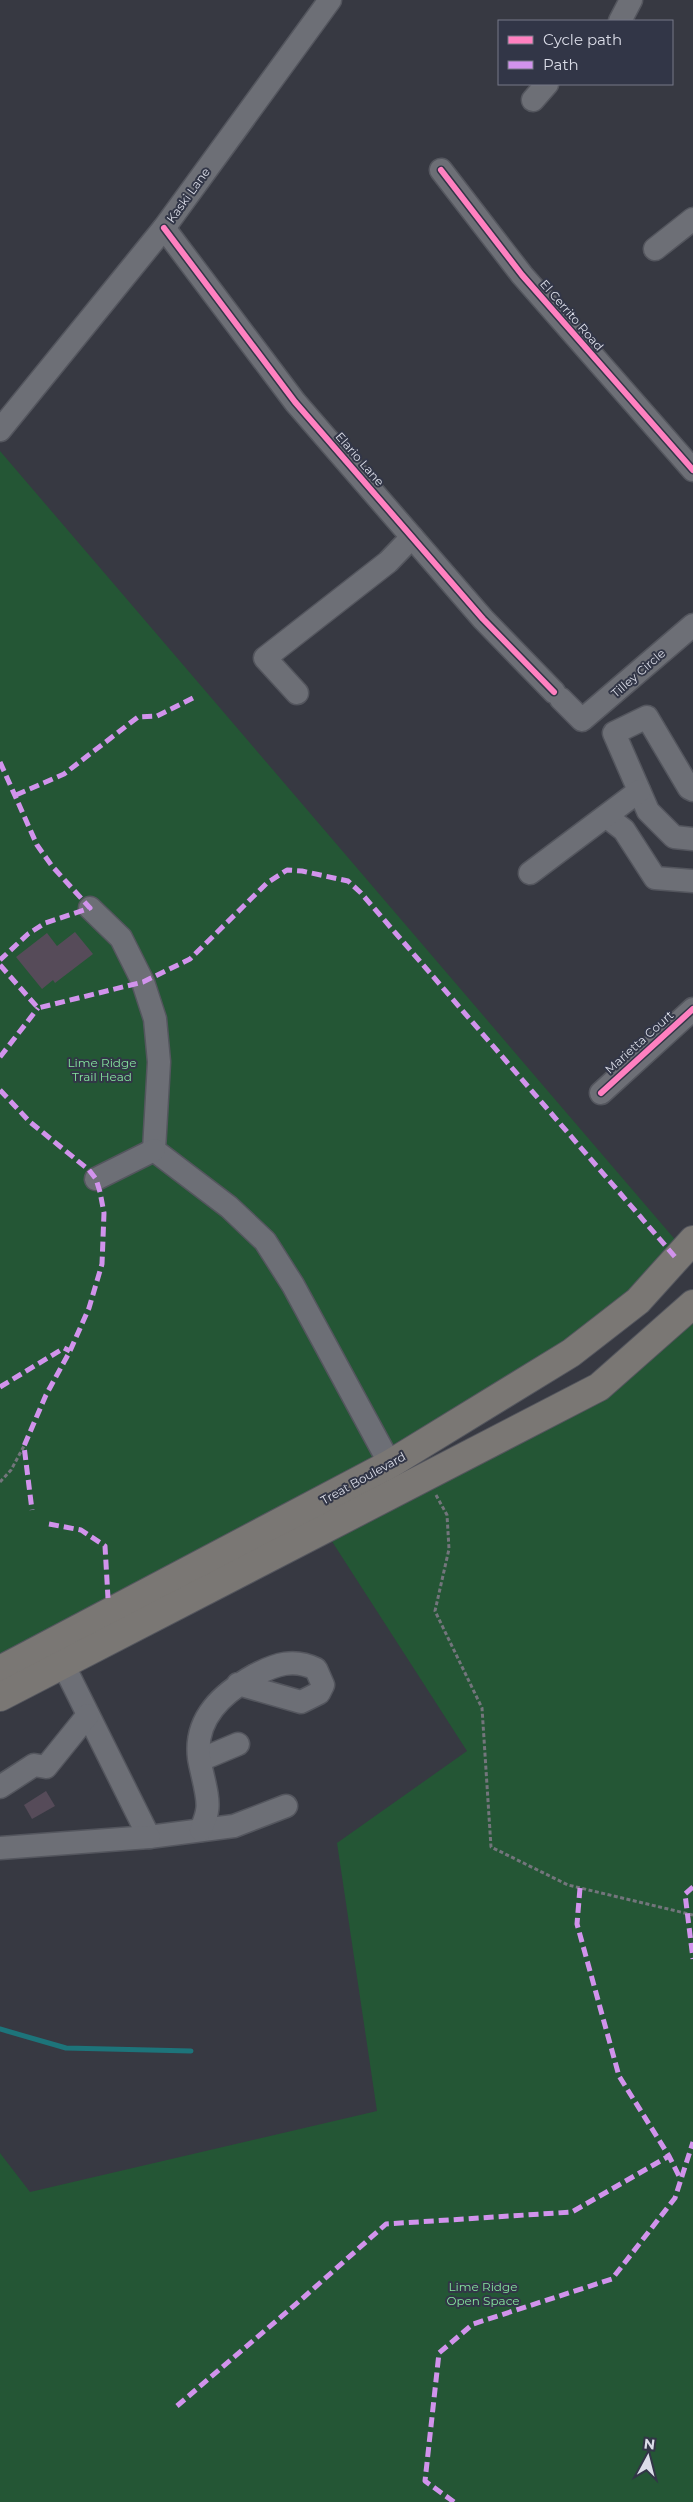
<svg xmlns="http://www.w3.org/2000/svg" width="693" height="2502" font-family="Montserrat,sans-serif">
  <rect width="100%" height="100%" fill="#373942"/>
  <g fill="#245635">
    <path d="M0,451L684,1250L571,1353L0,1670Z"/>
    <path d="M693,1304V2502H0V2153L30,2192L377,2111L337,1843L467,1751L324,1529L599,1387Z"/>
  </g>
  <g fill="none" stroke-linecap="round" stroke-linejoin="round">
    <path stroke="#1d747a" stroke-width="5" d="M0,2029L66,2048L191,2051"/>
  </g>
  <g fill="#564b59">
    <path d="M75,932L93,954L55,983L53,980L42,989L16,957L47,933L57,946Z"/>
    <path d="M46,1791L55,1806L32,1819L24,1805Z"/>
  </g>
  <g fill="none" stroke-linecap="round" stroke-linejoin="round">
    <defs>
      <g id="minor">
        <path d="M620,21L631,0"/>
        <path d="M533,100L547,84"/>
        <path d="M441,170L522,275L693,470"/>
        <path d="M164,228L295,402L483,619L554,692"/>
        <path d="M655,249L693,219"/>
        <path d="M0,430L164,228L330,0"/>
        <path d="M297,693L265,658L388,562L412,537"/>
        <path d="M561,699L582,720L693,625"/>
        <path d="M693,790L689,788L647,717L614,733L648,811L674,837L693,839"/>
        <path d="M607,817L624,830L655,878L693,881"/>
        <path d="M530,873L639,791"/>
        <path d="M90,908L121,938L143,982L155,1019L159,1062L154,1150L229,1207L265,1241L293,1285L390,1464"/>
        <path d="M601,1093L693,1009"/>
        <path d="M96,1179L154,1150"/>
        <path d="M63,1664L149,1837L234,1826L286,1806"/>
        <path d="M200,1760L238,1744"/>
        <path d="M0,1787L34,1765L46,1767L88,1715"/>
        <path d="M201,1830C203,1824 206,1818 207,1811C210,1798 201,1772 199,1758C194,1718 223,1693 255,1675C276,1664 294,1658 316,1669L323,1685L319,1693L301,1702L238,1684"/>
        <path d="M0,1848L149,1837"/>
      </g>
      <g id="major">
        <path d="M0,1670L390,1464L571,1353L638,1301L693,1240"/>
        <path d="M0,1697L599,1387L693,1304"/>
      </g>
    </defs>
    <use href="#minor" stroke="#54565e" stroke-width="25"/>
    <use href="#major" stroke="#54565e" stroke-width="30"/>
    <g stroke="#73757c" stroke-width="3" stroke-dasharray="4 2.5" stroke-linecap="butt">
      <path d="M0,1482L11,1470L24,1446"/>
      <path d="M436,1495L447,1515L449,1549L435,1611L482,1708L491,1847L568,1885L693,1915"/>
    </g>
    <use href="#minor" stroke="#6d6f76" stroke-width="22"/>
    <use href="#major" stroke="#7a7774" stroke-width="28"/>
    <g stroke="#d193ec" stroke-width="5" stroke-dasharray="10 5" stroke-linecap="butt">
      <path d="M0,762L37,845L52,866L90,908L45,923L28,934L0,960"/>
      <path d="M16,795L64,774L138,717L157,716L195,697"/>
      <path d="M0,965L38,1008L143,982L190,959L267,883L287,870L302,871L348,881L361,893L676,1258"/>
      <path d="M0,1057L38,1008"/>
      <path d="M0,1090L30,1122L89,1170L96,1179L100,1192L104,1213L102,1264L89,1308L70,1351L46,1395L24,1446L32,1510"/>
      <path d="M0,1387L64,1348L70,1351"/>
      <path d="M49,1524L81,1530L105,1546L108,1598"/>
      <path d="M693,1887L685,1894L693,1959"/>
      <path d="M580,1888L577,1924L619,2076L669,2156L681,2180"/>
      <path d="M177,2406L303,2298L386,2224L572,2212L669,2156"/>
      <path d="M454,2502L425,2481L439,2353L473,2324L612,2279L675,2198L693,2142"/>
    </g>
    <defs>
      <g id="cycleway">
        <path d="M441,170L522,275L693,470"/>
        <path d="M164,228L295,402L483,619L554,692"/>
        <path d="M601,1093L693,1009"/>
      </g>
    </defs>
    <use href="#cycleway" stroke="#323647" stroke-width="9"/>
    <use href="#cycleway" stroke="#ff80c0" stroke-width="6"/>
  </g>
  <g text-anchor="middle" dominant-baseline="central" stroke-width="4" stroke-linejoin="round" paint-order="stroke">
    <g font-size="12" fill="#dbdde8" stroke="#323647">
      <text transform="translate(188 195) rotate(-54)">Kaski Lane</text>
      <text transform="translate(572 315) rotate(49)">El Cerrito Road</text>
      <text transform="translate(360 459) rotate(49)">Elario Lane</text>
      <text transform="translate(638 673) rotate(-41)">Tilley Circle</text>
      <text transform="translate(639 1042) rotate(-42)">Marietta Court</text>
      <text transform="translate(363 1478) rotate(-29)">Treat Boulevard</text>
    </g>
    <g font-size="12" fill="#85e49e" stroke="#323647">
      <text x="102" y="1062">Lime Ridge<tspan x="102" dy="14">Trail Head</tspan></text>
      <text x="483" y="2286">Lime Ridge<tspan x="483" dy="14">Open Space</tspan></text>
    </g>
  </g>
  <rect x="498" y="20" width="175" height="65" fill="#323647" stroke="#767987"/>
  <rect x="508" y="36" width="25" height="8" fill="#ff80c0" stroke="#767987"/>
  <text x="543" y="45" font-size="15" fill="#dbdde8">Cycle path</text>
  <rect x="508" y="61" width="25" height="8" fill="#d193ec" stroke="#767987"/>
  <text x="543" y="70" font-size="15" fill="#dbdde8">Path</text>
  <g transform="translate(648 2457) rotate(7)" stroke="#323647" stroke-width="4" paint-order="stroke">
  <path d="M0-4L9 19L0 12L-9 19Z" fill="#dbdde8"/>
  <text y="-8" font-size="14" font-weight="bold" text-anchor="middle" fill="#dbdde8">N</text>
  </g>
</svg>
